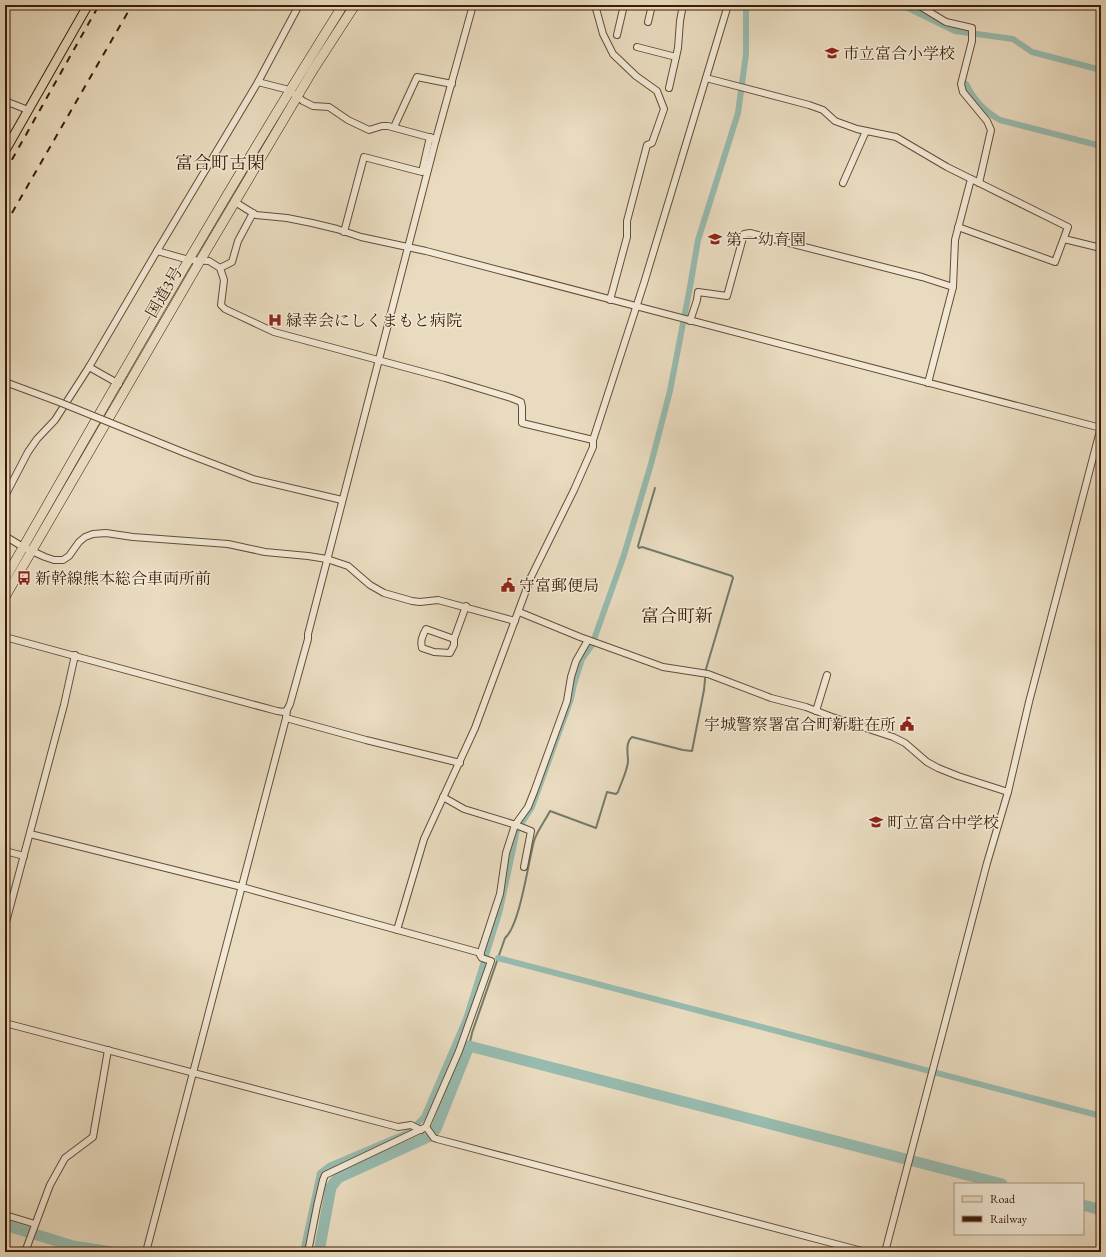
<svg xmlns="http://www.w3.org/2000/svg" width="1106" height="1257" font-family="'EB Garamond','Noto Serif JP',serif">
  <rect width="100%" height="100%" fill="#e9dbbf"/>
  <filter id="stains"><feTurbulence type="fractalNoise" baseFrequency=".005" numOctaves="4"/><feColorMatrix values="0 0 0 0 .2 0 0 0 0 .09 0 0 0 0 .02 0 0 0 .5 -.17"/></filter>
  <radialGradient id="worn" r=".72"><stop offset=".6" stop-color="#630" stop-opacity="0"/><stop offset="1" stop-color="#630" stop-opacity=".3"/></radialGradient>
  <g fill="none" stroke-linecap="round" stroke-linejoin="round">
    <path stroke="#727b6b" stroke-width="2" d="M469,1046L472,1033L505,938C520,925 528,863 534,841C537,831 545,821 550,811L596,828L607,792L616,794L618,792C621,783 628,769 628,761C628,754 625,743 632,737L683,750L692,751L704,690L706,669L733,578L732,576L642,547L639,548L638,546L655,488"/>
    <g stroke="#97bbaf" stroke-width="6">
      <path d="M902,5L955,31L1013,39L1032,52L1101,70"/>
      <path d="M966,84C975,101 983,110 1000,120L1101,146"/>
      <path d="M498,958L1101,1116"/>
      <path d="M303,1252L320,1173L329,1166L409,1132L424,1117L466,1019L500,910L517,830L532,807L571,699L574,684L582,659L592,645L624,555L651,464L670,391L690,287L698,240L738,113L746,54V5"/>
    </g>
    <g stroke="#97bbaf" stroke-width="11">
      <path d="M1083,1205L1101,1210"/>
      <path d="M5,1225L73,1246L112,1252"/>
      <path d="M319,1252L331,1187L338,1178L428,1137L436,1129L469,1046L1002,1184"/>
    </g>
    <defs>
      <g id="minor">
        <path d="M595,5L603,34L613,54L636,76L657,91L664,109L652,143L647,145L627,221V237L610,300"/>
        <path d="M918,5L946,22L972,28V41L961,84L963,92L987,121L991,130L979,183"/>
        <path d="M648,22L652,5"/>
        <path d="M617,35L624,5"/>
        <path d="M637,47L676,57"/>
        <path d="M706,78L809,105L823,110L835,121L857,129L896,137L947,167L1068,227L1055,262L958,227"/>
        <path d="M258,82L289,90L303,101L313,106L329,107L348,120L369,130L382,126H388L436,139"/>
        <path d="M669,88L678,48L680,21L683,5"/>
        <path d="M5,101L28,110"/>
        <path d="M394,127L417,77L452,84"/>
        <path d="M843,183L866,131"/>
        <path d="M235,202L256,215L287,218L312,223L337,229L361,237L426,251L1101,428"/>
        <path d="M344,232L364,157L422,172L430,137"/>
        <path d="M1064,239L1101,248"/>
        <path d="M157,251L189,260L209,261L220,268L224,280L221,305L225,309L274,332L445,378L511,398L521,402L522,407V423L593,440"/>
        <path d="M220,268L232,262L238,241L253,213"/>
        <path d="M690,321L697,300L698,292L727,296L744,234L750,233L922,277L953,287"/>
        <path d="M89,367L119,384"/>
        <path d="M928,383L953,287L955,240L971,179"/>
        <path d="M185,453L253,479L342,500"/>
        <path d="M5,496L28,452L37,439L55,420L89,367L157,251L258,82L299,5"/>
        <path d="M5,536L23,547L45,557L54,560H63L69,556L79,542L85,537L93,534L106,533L133,537L228,544L265,552L308,556L327,559L348,566L370,585L384,593L412,601L420,602L438,600L515,621"/>
        <path d="M519,612L580,637L663,667L708,674L771,698L806,707L832,717L893,737L905,743L927,762L938,768L958,776L1008,792"/>
        <path d="M5,637L277,711L284,712L287,710L290,704L308,639V634L436,139L473,5"/>
        <path d="M454,639L426,629C423,634 420,642 422,648L434,652L450,653L454,645V639L466,606"/>
        <path d="M816,711L827,675"/>
        <path d="M286,718L366,740L460,763"/>
        <path d="M443,797L464,809L516,825L531,831L524,867"/>
        <path d="M30,834L242,887L481,953"/>
        <path d="M5,851L24,856"/>
        <path d="M5,926L64,705L75,655"/>
        <path d="M397,930L424,839L475,728L531,577L574,490L593,447V440L644,283L728,5"/>
        <path d="M5,1023L398,1127L411,1125L421,1130"/>
        <path d="M426,1127L434,1138L437,1139L866,1252"/>
        <path d="M5,1215L35,1224"/>
        <path d="M25,1252L50,1185L65,1158L93,1137L108,1050"/>
        <path d="M146,1252L286,718L287,710"/>
        <path d="M308,1252L317,1206L323,1180L325,1175L426,1127L459,1051L491,961L482,958L480,955L500,894L506,853L515,825L528,807L534,792L567,701L571,677L576,661L588,640"/>
        <path d="M885,1252L987,863L1008,792L1029,702L1101,427"/>
      </g>
      <path id="major" d="M5,151L88,5"/>
      <g id="highway">
        <path d="M5,579C115,386 225,193 343,5"/>
        <path d="M5,597L200,261L313,70L355,5"/>
      </g>
    </defs>
    <use href="#minor" stroke="#664c33" stroke-width="8"/>
    <use href="#major" stroke="#3b1c04" stroke-width="10"/>
    <use href="#highway" stroke="#3b1c04" stroke-width="10"/>
    <use href="#minor" stroke="#f1e8d5" stroke-width="6"/>
    <use href="#major" stroke="#e9dbbf" stroke-width="8"/>
    <use href="#highway" stroke="#e9dbbf" stroke-width="9"/>
    <g stroke="#3b1c04" stroke-width="2" stroke-dasharray="7 7" stroke-linecap="butt">
      <path d="M5,172L99,5"/>
      <path d="M5,225L132,5"/>
    </g>
    <defs>
      <path id="minor-bridge" d="M5,382L59,402L185,453"/>
    </defs>
    <use href="#minor-bridge" stroke="#664c33" stroke-width="8" stroke-linecap="butt"/>
    <use href="#minor-bridge" stroke="#f1e8d5" stroke-width="6"/>
  </g>
  <defs>
    <symbol id="school-bare" viewBox="-9 -9 18 18"><path d="M0-5L7-2L0 1L-7-2ZM-4 1L0 2.5L4 1V4Q0 6-4 4Z" fill="#8f2418" stroke="#f1e8d5" stroke-width="2.5" paint-order="stroke"/></symbol>
    <symbol id="hospital-bare" viewBox="-9 -9 18 18"><path d="M-5-5h3v3.5h4V-5h3V5h-3V1.5h-4V5h-3Z" fill="#8f2418" stroke="#f1e8d5" stroke-width="2.5" paint-order="stroke"/></symbol>
    <symbol id="bus-bare" viewBox="-9 -9 18 18"><path d="M-5-6H5V4H4V6H2V4H-2V6H-4V4H-5ZM-3.5-4V0h7V-4ZM-3.5 1.2v1.5H-2V1.2ZM2 1.2v1.5H3.5V1.2Z" fill="#8f2418" stroke="#f1e8d5" stroke-width="2.5" paint-order="stroke"/></symbol>
    <symbol id="civic-bare" viewBox="-9 -9 18 18"><path d="M-.6-6.5H3V-4.5H.6V-3L4-1V1h2V6H-6V1h2V-1L-.6-3ZM-1.2 2.5V6h2.4V2.5Z" fill="#8f2418" stroke="#f1e8d5" stroke-width="2.5" paint-order="stroke"/></symbol>
  </defs>
  <g fill-rule="evenodd">
    <use href="#school-bare" x="822" y="43" width="20" height="20"/>
    <use href="#school-bare" x="705" y="229" width="20" height="20"/>
    <use href="#hospital-bare" x="265" y="310" width="20" height="20"/>
    <use href="#bus-bare" x="14" y="568" width="20" height="20"/>
    <use href="#civic-bare" x="498" y="575" width="20" height="20"/>
    <use href="#civic-bare" x="897" y="714" width="20" height="20"/>
    <use href="#school-bare" x="866" y="812" width="20" height="20"/>
  </g>
  <g text-anchor="middle" dominant-baseline="central" stroke-width="3" stroke-linejoin="round" paint-order="stroke">
    <g font-size="16" fill="#3b1c04" stroke="#f1e8d5" text-anchor="start">
      <text x="843" y="53">市立富合小学校</text>
      <text x="726" y="239">第一幼育園</text>
      <text x="286" y="320">緑幸会にしくまもと病院</text>
      <text x="35" y="578">新幹線熊本総合車両所前</text>
      <text x="519" y="585">守富郵便局</text>
      <text x="896" y="724" text-anchor="end">宇城警察署富合町新駐在所</text>
      <text x="887" y="822">町立富合中学校</text>
    </g>
    <g font-size="16" fill="#3b1c04" stroke="#f1e8d5">
      <text transform="translate(164 292) rotate(-60)">国道3号</text>
    </g>
    <g font-size="18" fill="#3b1c04" stroke="#f1e8d5">
      <text x="220" y="162">富合町古閑</text>
      <text x="677" y="615">富合町新</text>
    </g>
  </g>
  <rect width="1106" height="1257" fill="none" stroke="#e9dbbf" stroke-width="20"/>
  <rect x="6" y="6" width="1094" height="1245" fill="none" stroke="#3b1c04" stroke-width="2"/>
  <rect x="10" y="10" width="1086" height="1237" fill="none" stroke="#3b1c04"/>
  <rect x="954" y="1183" width="130" height="52" fill="#f1e8d5" stroke="#a89681"/>
  <rect x="962" y="1196" width="20" height="6" fill="#e9dbbf" stroke="#a89681"/>
  <text x="990" y="1203" font-size="12" fill="#3b1c04">Road</text>
  <rect x="962" y="1216" width="20" height="6" fill="#3b1c04" stroke="#a89681"/>
  <text x="990" y="1223" font-size="12" fill="#3b1c04">Railway</text>
  <rect width="100%" height="100%" filter="url(#stains)"/>
  <rect width="100%" height="100%" fill="url(#worn)"/>
</svg>
